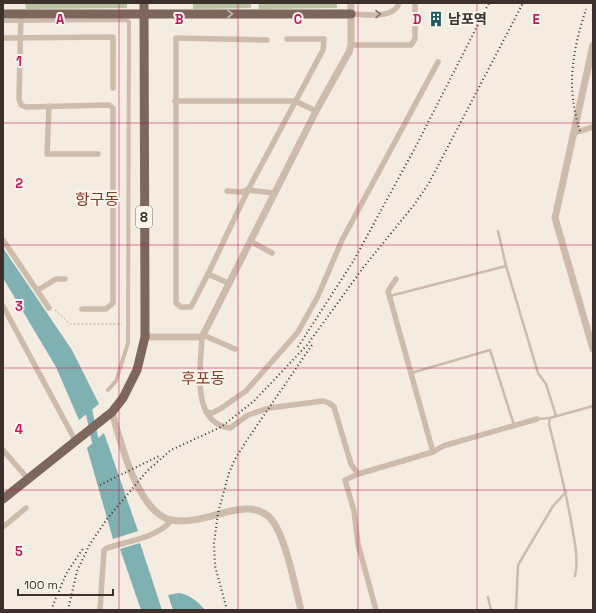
<svg xmlns="http://www.w3.org/2000/svg" width="596" height="613" font-family="'Space Grotesk','Noto Sans KR',sans-serif">
  <rect width="100%" height="100%" fill="#f4ebe1"/>
  <g fill="#b8c4a0">
    <path d="M25,3H127V8L26,9Z"/>
    <path d="M193,3H251V8L193,9Z"/>
    <path d="M258,3H337V8L259,9Z"/>
  </g>
  <g fill="#7fb0b2">
    <path d="M3,248L72,350L99,404L79,420L56,367L3,278Z"/>
    <path d="M104,433L138,531L113,539L87,448Z"/>
    <path d="M140,543L162,610H141L120,549Z"/>
    <path d="M179,593C189,594 198,602 205,610H173L168,595Z"/>
  </g>
  <g fill="none" stroke-linecap="round" stroke-linejoin="round">
    <path stroke="#7fb0b2" stroke-width="7" d="M87,402L95,440"/>
    <path stroke="#b9a596" stroke-width="1" stroke-dasharray="2 2" stroke-linecap="butt" d="M55,310L70,324H122"/>
    <g stroke="#cdbbac" stroke-width="2.5">
      <path d="M498,231L506,266L538,373L546,384L556,416"/>
      <path d="M390,296L506,266"/>
      <path d="M411,373L490,350L514,425"/>
      <path d="M550,418L549,424C557,456 565,488 571,521C574,539 579,558 575,576"/>
      <path d="M537,419L550,418L593,406"/>
      <path d="M488,597L491,610"/>
      <path d="M516,610L518,565L553,506L566,492"/>
    </g>
    <path stroke="#cdbbac" stroke-width="4" d="M3,21L127,20L129,22L128,343L116,381L108,390"/>
    <g stroke="#cdbbac" stroke-width="5.5">
      <path d="M21,13L19,99L21,105L26,107L109,105L113,108V303L106,309H82"/>
      <path d="M351,14C365,14 394,20 399,3"/>
      <path d="M3,38L113,37V88"/>
      <path d="M267,40L176,38V303L181,307H191L208,274L248,190L323,50L324,39H287"/>
      <path d="M351,45H411L415,39V3"/>
      <path d="M175,101H295L316,111"/>
      <path d="M49,106L47,154H98"/>
      <path d="M573,133L593,127"/>
      <path d="M227,191L241,192L248,190L275,193"/>
      <path d="M3,240L49,308"/>
      <path d="M250,241L272,253"/>
      <path d="M208,274L228,283"/>
      <path d="M396,279L388,291L433,452"/>
      <path d="M38,290L56,279H65"/>
      <path d="M3,306L75,440"/>
      <path d="M203,335L235,349"/>
      <path d="M202,337C201,366 190,423 230,428L248,415L269,408L323,401L329,403L334,407L351,464L358,474L433,452L443,446L537,419"/>
      <path d="M206,412L212,413L220,409L246,391L298,332L318,296L342,240L438,62"/>
      <path d="M3,450L28,479"/>
      <path d="M358,474L345,480L354,511L358,544L376,610"/>
      <path d="M3,527L26,508"/>
      <path d="M100,610L104,550L107,548C128,541 157,538 172,520"/>
    </g>
    <g stroke="#cdbbac" stroke-width="7">
      <path d="M593,45L555,218L593,349"/>
      <path d="M145,337H202L316,111L349,52L351,45V3"/>
      <path d="M112,412C120,441 138,513 171,520C190,524 213,515 231,511C244,508 257,507 268,516C285,530 295,588 301,610"/>
    </g>
    <g stroke="#7d675c" stroke-width="9">
      <path d="M3,14H351"/>
      <path d="M3,499L112,412L123,398L137,370L145,337V320L144,3"/>
    </g>
    <g stroke="#3b302b" stroke-width="2" stroke-dasharray="1 3" stroke-linecap="butt">
      <path d="M580,131C566,87 572,53 586,9"/>
      <path d="M298,347L354,260L415,148L489,3"/>
      <path d="M100,485L159,456"/>
      <path d="M51,610L66,574L84,547"/>
      <path d="M68,610L77,571L90,544L107,519L147,471L171,450L221,427L254,401L308,344L362,269L414,205L429,183L523,3"/>
      <path d="M227,610L215,566L214,543L218,513L229,473L235,459L247,440L312,345"/>
    </g>
  </g>
  <defs><path id="oneway-chevron" d="M-2-3.5L2.5 0L-2 3.5" fill="none" stroke-width="1.6" stroke-linecap="round" stroke-linejoin="round"/></defs>
  <use stroke="#c2b5ac" href="#oneway-chevron" transform="translate(230 14)"/>
  <use stroke="#7d6f65" href="#oneway-chevron" transform="translate(378 14) rotate(-1)"/>
  <path fill="none" stroke="#c2185b" stroke-width="1" stroke-opacity="0.55" d="M119,3V610M238,3V610M358,3V610M477,3V610M3,123H593M3,245H593M3,368H593M3,490H593"/>
  <defs>
    <symbol id="building-bare" viewBox="-9 -9 18 18"><path d="M-4-6H4V6H1V3H-1V6H-4ZM-2.5-4.3h1.7v1.8h-1.7ZM.8-4.3h1.7v1.8H.8ZM-2.5-1h1.7V.8h-1.7ZM.8-1h1.7V.8H.8Z" fill="#1f5a5e" stroke="#fbf5ee" stroke-width="2.5" paint-order="stroke"/></symbol>
  </defs>
  <g fill-rule="evenodd">
    <use href="#building-bare" x="425" y="8" width="22" height="22"/>
  </g>
  <g text-anchor="middle" dominant-baseline="central" stroke-width="4" stroke-linejoin="round" paint-order="stroke">
    <rect fill="#fbf5ee" stroke="#756b66" stroke-width="1" x="136" y="206" width="16" height="22" rx="3"/>
    <g font-size="13" font-weight="bold" fill="#3b302b">
      <text x="144" y="217">8</text>
    </g>
    <g font-size="14" font-weight="bold" fill="#3b302b" stroke="#fbf5ee" text-anchor="start">
      <text x="448" y="19">남포역</text>
    </g>
    <g font-size="16" fill="#8c3b22" stroke="#fbf5ee">
      <text x="97" y="199">항구동</text>
      <text x="203" y="378">후포동</text>
    </g>
  </g>
  <g font-size="13" text-anchor="middle" font-weight="bold" fill="#c2185b" stroke="#fbf5ee" stroke-width="4" stroke-linejoin="round" paint-order="stroke">
    <text x="60" y="24">A</text>
    <text x="179" y="24">B</text>
    <text x="298" y="24">C</text>
    <text x="417" y="24">D</text>
    <text x="536" y="24">E</text>
    <text x="19" y="66">1</text>
    <text x="19" y="188">2</text>
    <text x="19" y="311">3</text>
    <text x="19" y="434">4</text>
    <text x="19" y="556">5</text>
  </g>
  <rect width="596" height="613" fill="none" stroke="#3b302b" stroke-width="8"/>
  <path d="M18 589v6h95v-6" fill="none" stroke="#3b302b" stroke-width="2"/>
  <text x="24" y="589" font-size="12" fill="#3b302b" stroke="#fbf5ee" stroke-width="3" paint-order="stroke">100 m</text>
</svg>
